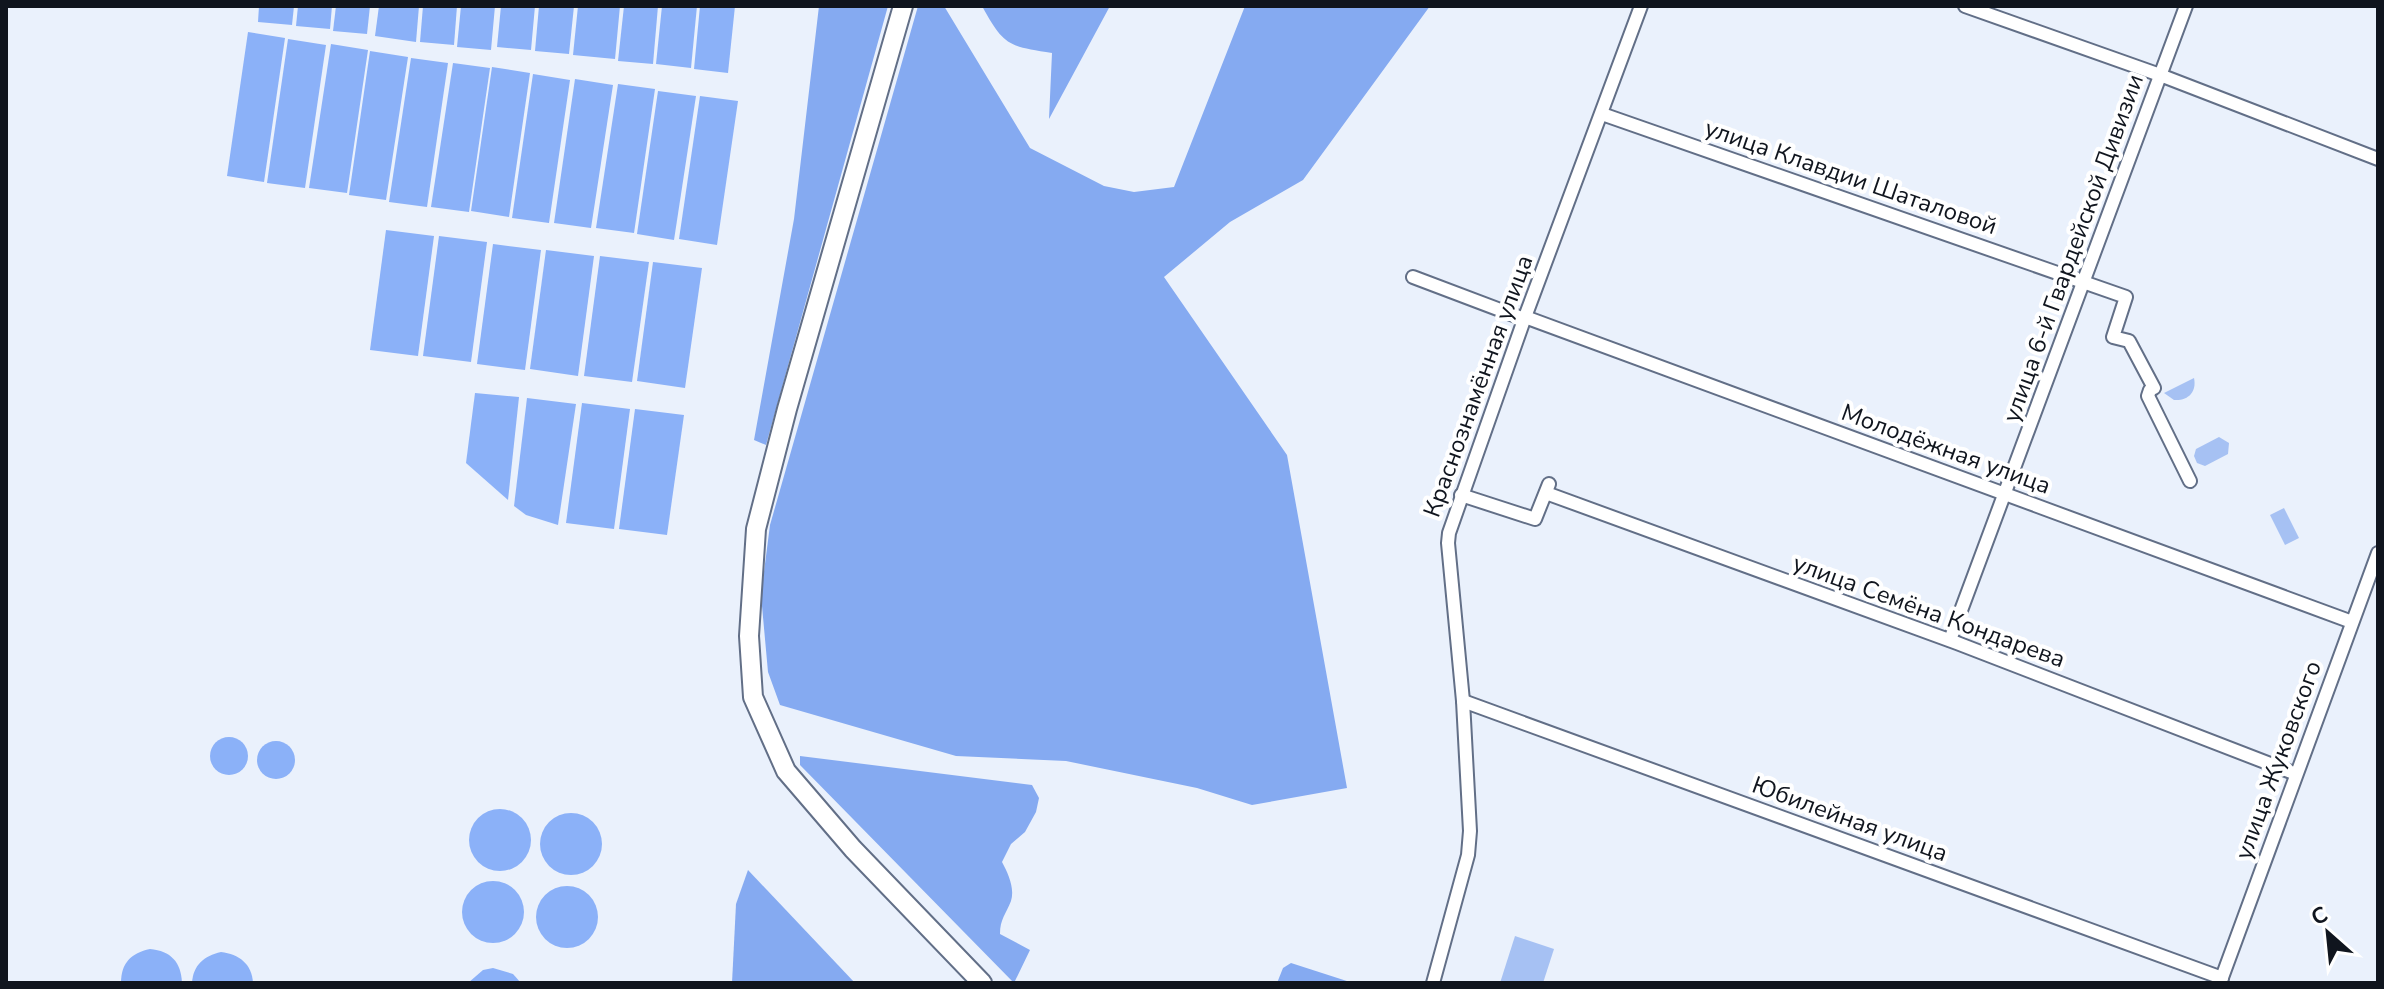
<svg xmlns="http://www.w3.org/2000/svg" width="2384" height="989" font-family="'Nunito Sans',sans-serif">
  <rect width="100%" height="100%" fill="#eaf1fc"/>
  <g fill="#a6c1f3">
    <path d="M2194,378C2197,392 2188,401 2174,400L2164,393Z"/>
    <path d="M2219,437L2229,443L2228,454L2205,466L2197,463L2194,456L2196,449Z"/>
    <path d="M2284,508L2299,538L2285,545L2270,515Z"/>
    <path d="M1515,936L1554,949L1543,983H1500Z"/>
  </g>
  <g fill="#85aaf1">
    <path d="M819,6H888L766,445L754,440L794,219Z"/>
    <path d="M918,6H944L1030,148L1104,186L1134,192L1174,187L1245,6H1430L1303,180L1230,222L1164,277L1287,455L1347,788L1252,805L1197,788L1066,761L956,756L780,705L768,672L761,595L770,525Z"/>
    <path d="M982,6H1110L1049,119L1052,53C1008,46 1004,46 982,6Z"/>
    <path d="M800,756L1032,785L1039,798L1036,812L1025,832L1011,844L1002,862C1008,873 1015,888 1011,901C1006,914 1000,919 1000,934L1030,950L1014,983L800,765Z"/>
    <path d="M748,870L855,983H732L736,904Z"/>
    <path d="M1291,963L1353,983H1277L1283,968Z"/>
  </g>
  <g fill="#8bb1f8">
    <path d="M259,6H294L292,25L258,22Z"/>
    <path d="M298,6H332L330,29L296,26Z"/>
    <path d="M336,6H370L367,34L333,31Z"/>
    <path d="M379,6H419L416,42L375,36Z"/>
    <path d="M423,6H457L454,45L420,42Z"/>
    <path d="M461,6H495L491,50L457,47Z"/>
    <path d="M501,6H535L531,50L497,47Z"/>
    <path d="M539,6H574L569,54L535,51Z"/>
    <path d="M578,6H620L615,59L573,55Z"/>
    <path d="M624,6H658L653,64L618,61Z"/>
    <path d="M662,6H697L691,68L656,64Z"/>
    <path d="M700,6H735L728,73L694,69Z"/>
    <path d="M248,32L285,38L264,182L227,176Z"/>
    <path d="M288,39L326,45L305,188L267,183Z"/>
    <path d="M331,44L368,50L347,193L309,188Z"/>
    <path d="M370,51L408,57L386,200L349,195Z"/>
    <path d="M411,58L448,63L427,207L389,202Z"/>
    <path d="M453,63L490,68L469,212L431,207Z"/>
    <path d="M492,67L530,73L509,217L471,211Z"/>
    <path d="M533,74L570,80L549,223L512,218Z"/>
    <path d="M575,79L613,85L591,228L554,223Z"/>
    <path d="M618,84L655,89L634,233L596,228Z"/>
    <path d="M658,91L696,96L674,240L637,234Z"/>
    <path d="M700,96L738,101L717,245L679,239Z"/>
    <path d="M386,230L434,236L418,356L370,350Z"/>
    <path d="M439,236L487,242L471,362L423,356Z"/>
    <path d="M493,244L541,250L525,370L477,364Z"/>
    <path d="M546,250L594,256L578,376L530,369Z"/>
    <path d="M600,256L649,262L632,382L584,376Z"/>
    <path d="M653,262L702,268L685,388L637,381Z"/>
    <path d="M475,393L519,397L508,500L466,463Z"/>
    <path d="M527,398L576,404L558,525L526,515L514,506Z"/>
    <path d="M582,403L630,409L614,529L566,523Z"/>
    <path d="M635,409L684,415L667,535L619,529Z"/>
    <circle cx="229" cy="756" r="19"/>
    <circle cx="276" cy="760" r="19"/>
    <circle cx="500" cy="840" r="31"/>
    <circle cx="571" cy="844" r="31"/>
    <circle cx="493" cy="912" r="31"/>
    <circle cx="567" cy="917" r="31"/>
    <path d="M150,949C171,951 181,962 182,983H121C121,963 131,953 150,949Z"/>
    <path d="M221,952C239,954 252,964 253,983H192C193,965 204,956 221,952Z"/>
    <path d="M493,968L513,974L521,983H468L483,970Z"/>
  </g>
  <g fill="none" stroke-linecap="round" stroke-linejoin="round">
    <defs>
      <g id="street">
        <path d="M1965,6L2160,75L2378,159"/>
        <path d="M1602,114L2126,297L2113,337L2129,341L2154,388L2150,390L2148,396L2190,481"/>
        <path d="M1413,277L1524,319"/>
        <path d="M1525,317L2352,622"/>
        <path d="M1546,493L1957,643L2296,774"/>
        <path d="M1461,495L1535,519L1549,484"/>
        <path d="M1950,640L2186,6"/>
        <path d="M1463,701L2222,978"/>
        <path d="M1433,983L1468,855L1470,831L1463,701L1448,543L1449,533L1525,317L1641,6"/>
        <path d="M2220,983L2378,553"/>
      </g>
      <path id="secondary" d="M903,6L787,409L756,529L749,636L753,697L786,771L853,849L982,983"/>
    </defs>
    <use href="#street" stroke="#626f87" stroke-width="16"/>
    <use href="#secondary" stroke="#626f87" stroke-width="22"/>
    <use href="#street" stroke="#fff" stroke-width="12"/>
    <use href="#secondary" stroke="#fff" stroke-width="18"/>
  </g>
  <g text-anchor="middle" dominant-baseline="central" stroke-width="8" stroke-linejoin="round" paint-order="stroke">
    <g font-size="24" fill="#10151e" stroke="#fff">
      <text transform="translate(1851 177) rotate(19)">улица Клавдии Шаталовой</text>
      <text transform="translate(2073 248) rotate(-70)">улица 6-й Гвардейской Дивизии</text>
      <text transform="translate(1478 386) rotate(-70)">Краснознамённая улица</text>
      <text transform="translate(1946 449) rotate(20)">Молодёжная улица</text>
      <text transform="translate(1929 611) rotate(20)">улица Семёна Кондарева</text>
      <text transform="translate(2278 760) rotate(-70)">улица Жуковского</text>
      <text transform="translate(1850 819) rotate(20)">Юбилейная улица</text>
    </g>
  </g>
  <rect width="2384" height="989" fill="none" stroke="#10151e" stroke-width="16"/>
  <g transform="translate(2328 933) rotate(333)" stroke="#ffffff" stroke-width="6" paint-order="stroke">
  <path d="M0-6L14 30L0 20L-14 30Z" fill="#10151e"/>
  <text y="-12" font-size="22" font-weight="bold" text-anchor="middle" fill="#10151e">С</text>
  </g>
</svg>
